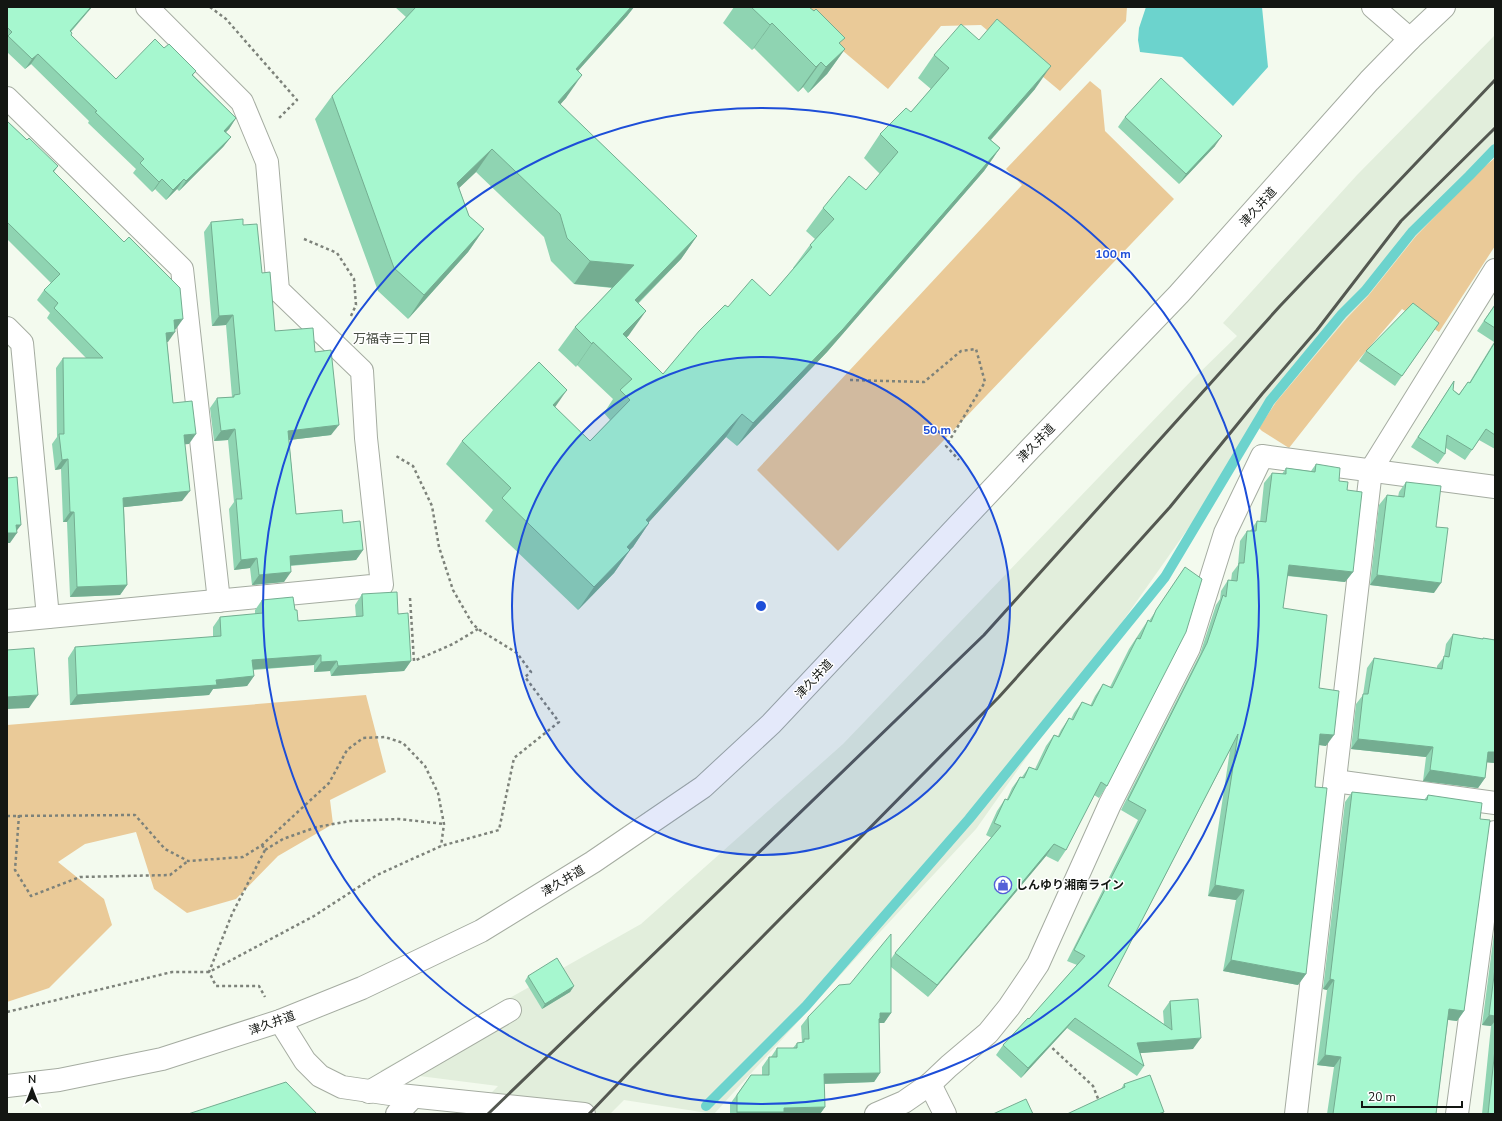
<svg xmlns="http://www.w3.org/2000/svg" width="1502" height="1121" font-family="'Nunito Sans','Noto Sans JP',sans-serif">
  <rect width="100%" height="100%" fill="#f3faee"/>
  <path fill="#e2eedc" d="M1495,35V157L1480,170L1416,236L1368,296L1346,319L1276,402L1259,428L976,829L867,946L714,1114L624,1100L610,1114H471L498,1086L380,1071L641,924L843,744L1193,379L1237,336L1223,323L1357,175Z"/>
  <g fill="#eaca98">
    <path d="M791,7H1127L1126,21L1060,91L981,25L941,26L888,89Z"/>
    <path d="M1090,81L1101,90L1105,131L1174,199L838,551L757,470L1022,185L1006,169Z"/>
    <path d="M1495,158V246L1439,332L1402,309L1355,364L1289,448L1262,431L1259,428L1276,402L1346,319L1368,296L1416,236L1480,170Z"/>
    <path d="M366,695L386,772L330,800L333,824L278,856L236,899L187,913L154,889L136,832L85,844L58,862L104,899L112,925L49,988L7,1002V725Z"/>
  </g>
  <path fill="#6cd3cd" d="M1146,7H1262L1268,67L1233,106L1182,57L1140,52L1138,40L1139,28Z"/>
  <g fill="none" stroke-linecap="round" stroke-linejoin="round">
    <path stroke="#6cd3cd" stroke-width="10" d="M706,1106L806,1006L969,819L1165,577L1270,401L1342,314L1365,291L1412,232L1469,176L1495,149"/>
    <defs>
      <g id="minor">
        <path d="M1373,7L1410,39"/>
        <path d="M7,98L182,269L219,601"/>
        <path d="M7,328L22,343L48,617"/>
        <path d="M7,621L382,585L366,438L362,371L278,290L267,162L242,102L147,7"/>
        <path d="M1335,781L1495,803"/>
        <path d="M280,1021L305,1061L320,1076L342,1087L390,1094L584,1114"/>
        <path d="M930,1084L945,1114"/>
        <path d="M369,1092L510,1010"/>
        <path d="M397,1114L413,1097"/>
        <path d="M876,1114L904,1102L930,1084L949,1066L988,1033L1009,1007L1038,964L1110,804L1189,648L1225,533L1262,456L1495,487"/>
        <path d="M1296,1114L1371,470L1495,270"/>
        <path d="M1457,1114L1495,832"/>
      </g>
      <path id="major" d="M7,1086L59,1080L162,1059L280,1021L362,988L481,931L593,862L703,787L771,724L1029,450L1179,294L1369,81L1410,39L1444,7"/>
    </defs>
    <use href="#minor" stroke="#a5aca1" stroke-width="24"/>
    <use href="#major" stroke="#a5aca1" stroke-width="24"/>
    <g stroke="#7d827a" stroke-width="2.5" stroke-dasharray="3 3" stroke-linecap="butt">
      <path d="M210,7L226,19L297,100L279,118"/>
      <path d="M304,239L337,253L354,279L356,305L350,318"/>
      <path d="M850,380L924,382L961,351L976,349L985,382L946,446L959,460"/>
      <path d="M410,598L414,661L453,644L478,629"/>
      <path d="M19,815L15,870L31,896L80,877L170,875L188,861"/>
      <path d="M7,816L135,815L165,849L188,861L243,857L262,845L329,783L347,750L363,738L385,737L403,743L425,766L438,793L444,824L441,846"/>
      <path d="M262,845L265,850L232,914L209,972L216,986H259L265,997"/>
      <path d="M265,850L283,839L317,827L350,821L399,819L444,824"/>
      <path d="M7,1012L172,972H209L314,916L377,875L441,846L499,830L514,758L559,722L525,677L531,672L517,653L478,629L472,623L453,590L439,547L432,506L413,466L396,456"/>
      <path d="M1048,1044L1093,1086L1099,1101"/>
    </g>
    <use href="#minor" stroke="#fff" stroke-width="22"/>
    <use href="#major" stroke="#fff" stroke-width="22"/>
    <g stroke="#545851" stroke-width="3">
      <path d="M488,1114L984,635L1280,306L1495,80"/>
      <path d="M589,1114L631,1070L999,697L1170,507L1262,394L1317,330L1401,221L1495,128"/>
    </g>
  </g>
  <g fill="#8fd4b2">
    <path d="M7,7H92L71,32V35L116,79L164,48L196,71L193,75L236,118L229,129L226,132L231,137L223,147L179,191L177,189L166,200L155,189L152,192L133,173L136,169L88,123L89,121L31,64L25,69L7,52Z"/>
    <path d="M395,7H634L627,16L578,71L566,98L560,104L697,236L681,259L638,304L629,335L626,338L663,374L728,307L770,296L794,268H793L810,245L815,239L806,231L823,208L866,190L880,174L864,158L880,134L911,112L931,89L918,78L934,55L1035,89L991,140L1000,148L984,171L827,352L737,446L726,437L648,523H649L633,547L630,550L614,573L578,610L485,521L493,510L446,464L462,441L555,407L590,441L610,420L604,413L613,399L577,365L576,367L558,350L575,327L612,288L574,284L551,261L544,237L476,172L459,188L469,216L484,229L468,252L408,319L378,291L315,119L332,96L406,17Z"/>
    <path d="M734,7H809L845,49L827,74L808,93L803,87L798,92L754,48L752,50L723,23Z"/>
    <path d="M1125,117L1215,146L1179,184L1118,127Z"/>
    <path d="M7,121L27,140L58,166L54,172L176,329L174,330L167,342L173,403L189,444H185L182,501L124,507L127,585L120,595L70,597L67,522H63L61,469L55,470L52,444L57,437L56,368L63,358H86L47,318L50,313L37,300L44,290L51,283L7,239Z"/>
    <path d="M211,222L243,225L262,273L275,331L315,352L331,435L289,440L296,514L343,523L363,550L356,560L290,566L284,582L252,585L250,568L234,570L229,509L234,502L228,440L214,441L210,408L217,398L232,397L226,325L212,326L204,232Z"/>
    <path d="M1495,304V449L1479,440L1465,460L1446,448L1445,454L1438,464L1411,447L1454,381L1453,390L1459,394L1468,382L1469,383L1494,342L1477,331Z"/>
    <path d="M1439,323L1395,386L1359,361L1366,351Z"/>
    <path d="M1316,464L1339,481L1347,490L1353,572L1345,582L1287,576L1283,608L1319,688L1326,746L1319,745L1315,787L1306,974L1298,985L1223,971L1236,900L1208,896L1230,750L1108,986L1164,1024L1163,1011L1170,1001L1193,1049L1140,1053L1144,1066L1137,1076L1067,1028L1021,1078L996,1055L1003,1045L1029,1019L1077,965L1067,961L1138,820L1121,810L1200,654L1216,605L1220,599L1221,591L1228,580L1231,581L1232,573L1238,565L1240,541L1247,531H1250L1257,521L1260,522L1264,483L1272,473L1282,474L1286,468L1311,471Z"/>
    <path d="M1406,482L1436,527L1434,593L1370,585L1379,505L1387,495L1398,497L1399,492Z"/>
    <path d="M1185,567L1107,786L1099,798L1094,795L1066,850L1058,862L1046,856L928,997L891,967V1013L884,1023H879L880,1073L874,1082L824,1084L825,1107L820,1114H730V1104L751,1075H762V1067L769,1057H771L777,1048H793L797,1043L801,1042H802L801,1026L808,1017L850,984L891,959L895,953L992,838L986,835L997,811L1005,799H1007L1012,788L1020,777H1022L1029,767L1035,769L1046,746L1054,735L1058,736L1061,730L1069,718L1071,719L1074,713L1082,702L1090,706L1095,696L1103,684L1110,687L1129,649L1148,620L1149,621Z"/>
    <path d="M362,594L398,614L411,661L404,671L331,676L330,671L314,672V665L253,670L254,676L247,686L213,689L209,695L70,705L68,658L75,647L213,637V627L220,617L255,614V610L262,600L295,610L298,621L356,617L355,605Z"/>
    <path d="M1453,634L1482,639L1483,638L1495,640V763L1487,762L1485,778L1478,788L1423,781L1426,757L1351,749L1356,704L1363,695L1367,668L1374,658L1437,669V666L1444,657L1446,644Z"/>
    <path d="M1352,792L1424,800L1428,795L1480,819L1464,1011L1457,1021L1448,1020L1436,1114H1327L1334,1067L1317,1065L1327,990L1323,989L1345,802Z"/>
    <path d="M1495,926V1114H1482L1491,1026L1482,1025Z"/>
    <path d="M528,976L574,986L570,992L542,1009L525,981Z"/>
    <path d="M1124,1084L1162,1114L1121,1089Z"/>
  </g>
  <g fill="#74ad91">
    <path d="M91,7H92L62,41L70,31Z"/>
    <path d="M631,7H634L627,16L559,92L576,69Z"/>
    <path d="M772,23L754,48L752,50L770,25Z"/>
    <path d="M845,49L827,74L808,93L826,67Z"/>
    <path d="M38,54L31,64L25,69L32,59Z"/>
    <path d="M821,62L803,87L798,92L816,67Z"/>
    <path d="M1051,66L1035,89L972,161L988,138Z"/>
    <path d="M582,75L566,98L542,125L558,102Z"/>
    <path d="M236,118L229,129L217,141L224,131Z"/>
    <path d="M1222,136L1215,146L1179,184L1186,174Z"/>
    <path d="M231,137L223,147L179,191L186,181Z"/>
    <path d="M1000,148L984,171L827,352L737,446L753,423Z"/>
    <path d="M492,149L476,172L440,206L457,183Z"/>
    <path d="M162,179L155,189L152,192L159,182Z"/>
    <path d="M184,179L177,189L166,200L173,190Z"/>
    <path d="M484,229L468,252L408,319L424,295Z"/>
    <path d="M697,236L681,259L618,323L635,300Z"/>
    <path d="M590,261L634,265L618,288L574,284Z"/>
    <path d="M646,311L629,335L607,357L623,334Z"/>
    <path d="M233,315L226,325L212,326L219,316Z"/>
    <path d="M183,319L176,329L167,330L174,320Z"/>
    <path d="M175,332L168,342L159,343L166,333Z"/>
    <path d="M593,342L577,365L576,367L592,344Z"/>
    <path d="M567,390L551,413L553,405Z"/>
    <path d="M742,414L726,437L630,543L646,520Z"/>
    <path d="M339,425L331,435L281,441L288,431Z"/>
    <path d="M235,429L228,440L214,441L221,431Z"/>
    <path d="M196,434L189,444L177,445L184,435Z"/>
    <path d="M68,459L61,469L55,470L62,460Z"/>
    <path d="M190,491L182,501L116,508L123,498Z"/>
    <path d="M70,512H74L67,522H63Z"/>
    <path d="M649,523L633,547L610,570L627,547Z"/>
    <path d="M16,525H21L15,533H17L10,543H7V533Z"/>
    <path d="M363,550L356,560L283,566L290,556Z"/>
    <path d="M630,550L614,573L578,610L594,587Z"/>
    <path d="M257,558L250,568L234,570L241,560Z"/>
    <path d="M1289,565L1353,572L1345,582L1282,575Z"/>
    <path d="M291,572L284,582L252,585L259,575Z"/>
    <path d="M1377,575L1441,583L1434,593L1370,585Z"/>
    <path d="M127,585L120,595L70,597L77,587Z"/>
    <path d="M321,655L314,665L245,670L252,660Z"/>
    <path d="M337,661L330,671L314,672L321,662Z"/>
    <path d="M411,661L404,671L331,676L338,666Z"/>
    <path d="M254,676L247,686L213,689L209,695L70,705L77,695Z"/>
    <path d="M38,695L29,708L7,709V697Z"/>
    <path d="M1320,734L1334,735L1326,746L1313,744Z"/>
    <path d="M1358,739L1433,747L1426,757L1351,749Z"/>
    <path d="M1488,752H1495V763L1481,762Z"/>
    <path d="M1430,770L1485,778L1478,788L1423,781Z"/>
    <path d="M1054,844L1046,856L928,997L937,985Z"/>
    <path d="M1215,885L1244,890L1236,900L1208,896Z"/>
    <path d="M1231,960L1306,974L1298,985L1223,971Z"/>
    <path d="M1330,979L1334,980L1327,990L1323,989Z"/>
    <path d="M574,986L570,992L542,1009L545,1004Z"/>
    <path d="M1449,1009L1464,1011L1457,1021L1442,1019Z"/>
    <path d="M880,1013H891L884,1023H877Z"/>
    <path d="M1489,1015L1495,1016V1021L1491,1026L1482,1025Z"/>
    <path d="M1075,1018L1067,1028L1021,1078L1028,1068Z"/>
    <path d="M1201,1038L1193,1049L1129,1054L1137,1043Z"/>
    <path d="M1325,1055L1341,1057L1334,1067L1317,1065Z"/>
    <path d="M880,1073L874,1082L817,1084L824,1074Z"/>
    <path d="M825,1107L820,1114H735L737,1112L784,1108Z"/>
  </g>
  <g fill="#a6f7cf" stroke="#74ad91">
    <path d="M7,7H91L70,31L72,33L71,35L116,79L155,39L164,48L169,44L196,71L192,75L236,118L224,131L231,137L186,181L184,179L173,190L162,179L159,182L140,163L144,159L95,112L97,111L38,54L32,59L8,36L12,32L7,27Z"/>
    <path d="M416,7H631L576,69L582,75L558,102L697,236L635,300L646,311L623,334L663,374L699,331L725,305L728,307L752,279L770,296L812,247L810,245L834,219L823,208L849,176L866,190L898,152L880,134L906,108L911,112L949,68L934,55L961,24L979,40L997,19L1051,66L988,138L1000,148L843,329L753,423L742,414L646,520L649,523L627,547L630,550L594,587L502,498L511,488L462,441L539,362L567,390L553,405L590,441L630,400L620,390L632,379L593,342L592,344L575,327L634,265L590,261L567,238L560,214L492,149L457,183L469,216L484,229L424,295L394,268L332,96Z"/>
    <path d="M751,7H809L814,11L816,9L845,38L839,43L845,49L826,67L821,62L816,67L772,23L770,25Z"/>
    <path d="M1161,78L1222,136L1186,174L1125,117Z"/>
    <path d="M7,121L27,140L29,138L58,166L53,171L124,242L129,237L180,288L183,319L174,320L175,332L166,333L173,403L192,401L196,434L184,435L190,491L123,498L127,585L77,587L74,512H70L68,459L62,460L59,434H64L63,358H103L54,308L58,303L44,290L60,274L8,223L7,224Z"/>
    <path d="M243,219V225L257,224L262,273L270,272L275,331L313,328L315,352L331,350L339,425L288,431L296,514L342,510L343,523L360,521L363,550L290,556L291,572L259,575L257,558L241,560L236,499H242L235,429L221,431L217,398L234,397V395L240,394L233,315L219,316L211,222Z"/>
    <path d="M1413,303L1439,323L1402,376L1366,351Z"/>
    <path d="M1495,305V328L1484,321Z"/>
    <path d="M1495,342V435L1486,429L1472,450L1447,435L1445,454L1418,437L1454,381L1453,390L1459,395L1468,382L1470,383Z"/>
    <path d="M1316,464L1340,468L1339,481L1348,482L1347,490L1362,492L1353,572L1289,565L1283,608L1327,615L1319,688L1339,691L1334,735L1320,734L1315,787L1327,788L1306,974L1231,960L1244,890L1215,885L1238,734L1108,986L1172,1030L1170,1001L1198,999L1201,1038L1137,1043L1144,1066L1075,1018L1028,1068L1003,1045L1028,1018L1029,1019L1085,956L1074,950L1146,810L1128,800L1207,643L1223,595L1226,597L1228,580L1237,581L1239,563H1244L1247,531H1256L1257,521L1266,522L1272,473L1286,474V468L1315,472Z"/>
    <path d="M17,477L21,525H16L17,533H7V478Z"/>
    <path d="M1406,482L1441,486L1436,527L1448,528L1441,583L1377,575L1387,495L1404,497Z"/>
    <path d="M1185,567L1202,579L1186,632L1107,786L1101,782L1066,850L1054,844L937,985L895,953L1001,826L994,823L1005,799L1008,800L1020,777L1024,778L1029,767L1037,770L1054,735L1059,737L1069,718L1073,720L1082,702L1092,706L1103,684L1112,688L1137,638L1140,639L1148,620L1151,622L1156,610Z"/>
    <path d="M397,592L398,614L408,613L411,661L338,666L337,661L321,662V655L252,660L254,676L216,680L217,685L77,695L75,647L221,636L220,617L263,613L262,600L293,597L295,610H297L298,621L363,616L362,594Z"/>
    <path d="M1453,634L1483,639V638L1495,640V752H1488L1485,778L1430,770L1433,747L1358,739L1363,694H1368L1374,658L1442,669L1444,656L1449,657Z"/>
    <path d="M34,648L38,695L7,697V650Z"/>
    <path d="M1352,792L1427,800L1428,795L1482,803L1480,819L1490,820L1464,1011L1449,1009L1436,1114H1333L1341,1057L1325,1055L1334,980L1330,979Z"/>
    <path d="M891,934V1013H880V1018L879,1019L880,1073L824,1074L825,1107L784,1108V1112H737V1095L751,1075H769V1057H777V1048H797V1043L804,1042V1039H809L808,1017L839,985L850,984Z"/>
    <path d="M557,958L574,986L545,1004L528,976Z"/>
    <path d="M1495,968V1016L1489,1015Z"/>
    <path d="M1495,1049V1114H1488Z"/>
    <path d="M1150,1075L1164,1112L1158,1114H1067L1125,1087L1124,1084Z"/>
    <path d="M286,1082L317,1114H188Z"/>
    <path d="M1026,1099L1033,1114H993Z"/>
  </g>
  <circle cx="761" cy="606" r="249" fill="#1d4ed8" fill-opacity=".12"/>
  <g fill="none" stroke="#1d4ed8" stroke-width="2">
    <circle cx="761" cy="606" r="249"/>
    <circle cx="761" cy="606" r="498"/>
  </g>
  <defs>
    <symbol id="shop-ring" viewBox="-11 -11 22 22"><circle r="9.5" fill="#fff" stroke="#5560d7" stroke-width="1.5"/><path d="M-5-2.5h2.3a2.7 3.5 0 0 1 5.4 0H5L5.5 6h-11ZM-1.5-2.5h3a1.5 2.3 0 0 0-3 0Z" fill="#5560d7"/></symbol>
  </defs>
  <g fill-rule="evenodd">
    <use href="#shop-ring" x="993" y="875" width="20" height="20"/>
  </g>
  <g text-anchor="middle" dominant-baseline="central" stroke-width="3" stroke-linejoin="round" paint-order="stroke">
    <g font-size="12" fill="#131612" stroke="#fff">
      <text transform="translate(1258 207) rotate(-48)">津久井道</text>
      <text transform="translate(1036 443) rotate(-46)">津久井道</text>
      <text transform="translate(814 679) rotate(-47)">津久井道</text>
      <text transform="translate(563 881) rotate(-31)">津久井道</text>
      <text transform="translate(272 1023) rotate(-20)">津久井道</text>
    </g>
    <g font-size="12" font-weight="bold" fill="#131612" stroke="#fff" text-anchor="start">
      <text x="1016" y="885">しんゆり湘南ライン</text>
    </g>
    <g font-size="13" fill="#484e44" stroke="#fff">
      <text x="392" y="339">万福寺三丁目</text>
    </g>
  </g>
  <circle cx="761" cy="606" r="6" fill="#1d4ed8" stroke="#fff" stroke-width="2"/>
  <g font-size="12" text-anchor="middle" font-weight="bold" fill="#1d4ed8" stroke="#fff" stroke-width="3" stroke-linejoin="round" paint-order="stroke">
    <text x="1113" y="258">100 m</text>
    <text x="937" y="434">50 m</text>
  </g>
  <rect width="1502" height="1121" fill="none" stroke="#131612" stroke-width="16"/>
  <g transform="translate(32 1089)" stroke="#ffffff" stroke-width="3" paint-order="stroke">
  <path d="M0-3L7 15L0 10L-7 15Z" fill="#131612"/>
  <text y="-6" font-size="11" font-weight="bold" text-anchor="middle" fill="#131612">N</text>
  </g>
  <path d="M1362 1101v6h100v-6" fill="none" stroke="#131612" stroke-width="2"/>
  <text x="1368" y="1101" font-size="12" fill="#131612" stroke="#ffffff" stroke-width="3" paint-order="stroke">20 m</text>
</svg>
